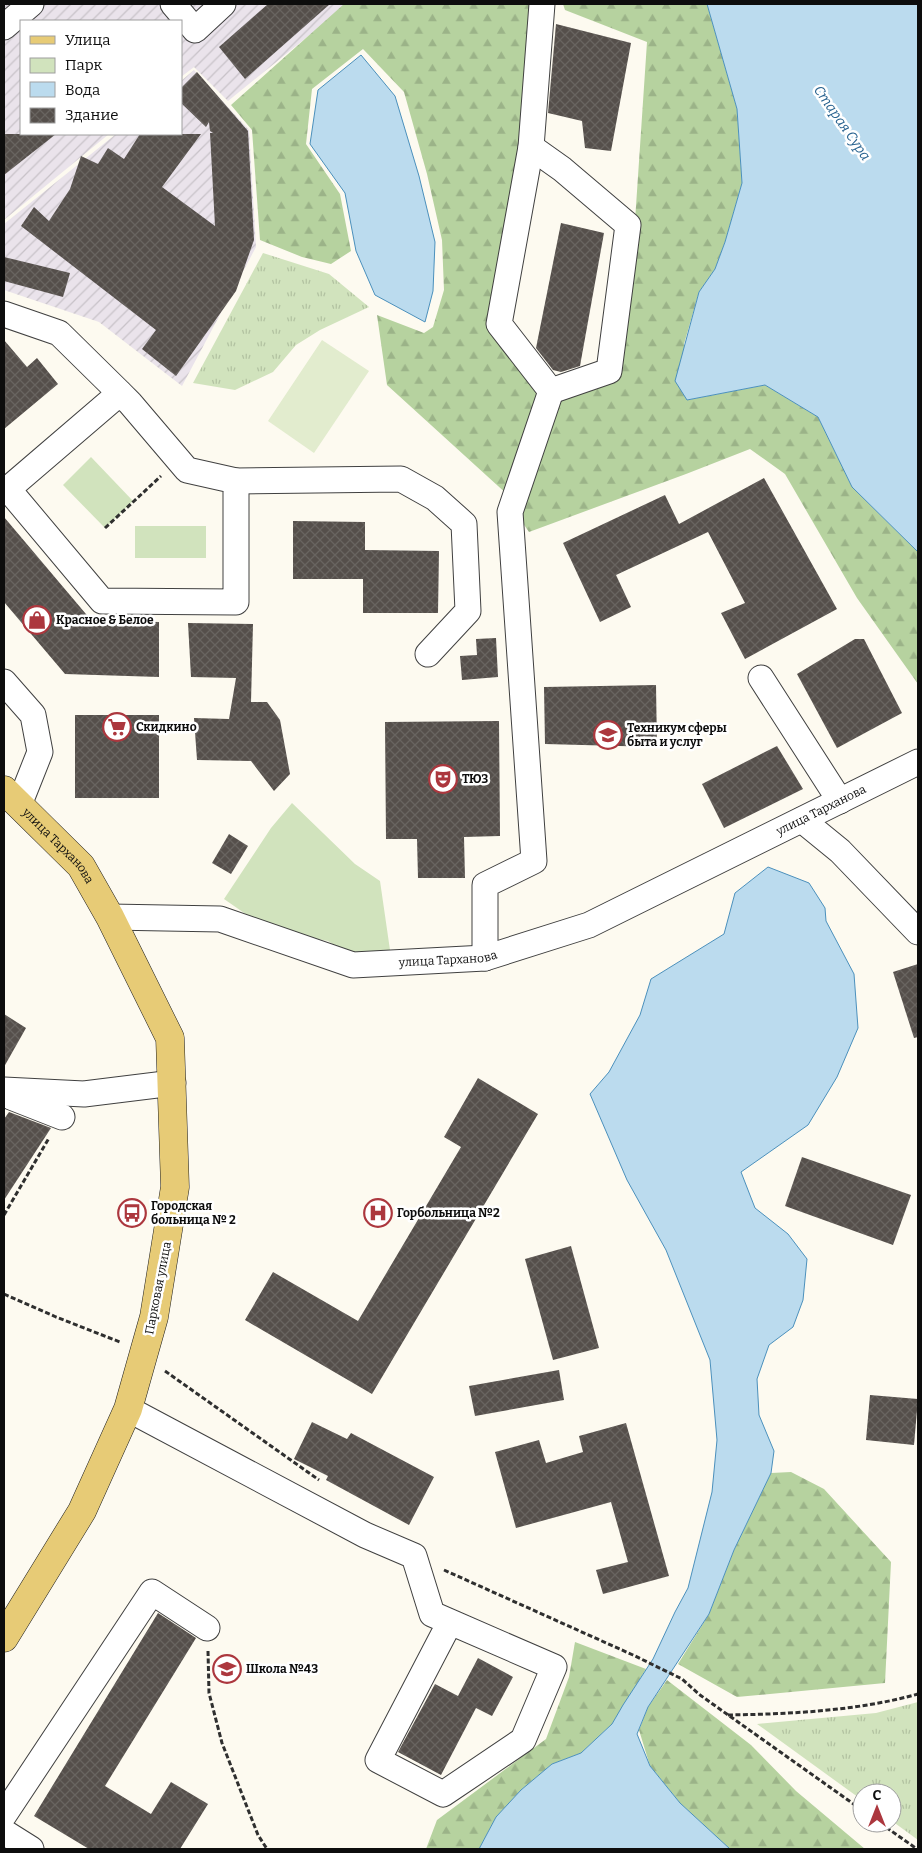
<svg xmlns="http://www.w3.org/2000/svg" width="922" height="1853" font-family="Bitter,serif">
  <defs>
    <pattern id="industrial-furrows" width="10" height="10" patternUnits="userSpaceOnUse" patternTransform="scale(1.25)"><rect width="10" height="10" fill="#eae3eb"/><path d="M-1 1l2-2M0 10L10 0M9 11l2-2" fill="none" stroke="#c8c2c8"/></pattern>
    <pattern id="grass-tufts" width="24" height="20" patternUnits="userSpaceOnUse" patternTransform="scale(1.25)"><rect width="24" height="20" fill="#d1e3bd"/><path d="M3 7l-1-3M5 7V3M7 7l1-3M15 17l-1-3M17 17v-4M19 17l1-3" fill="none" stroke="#b2c2a1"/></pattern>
    <pattern id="forest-firs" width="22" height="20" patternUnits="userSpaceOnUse" patternTransform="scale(1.25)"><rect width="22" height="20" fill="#b6d29f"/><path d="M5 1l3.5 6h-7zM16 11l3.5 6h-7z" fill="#9bb388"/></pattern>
    <pattern id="building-cross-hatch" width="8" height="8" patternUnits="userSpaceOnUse" patternTransform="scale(1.25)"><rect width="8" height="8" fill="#554f4b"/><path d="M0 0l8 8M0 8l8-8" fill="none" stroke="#686460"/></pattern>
  </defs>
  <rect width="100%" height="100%" fill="#fdfaf0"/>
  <g fill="url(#industrial-furrows)">
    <path d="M4,4H348L228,101L194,67L181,77V21H21V134H109L4,220Z"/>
    <path d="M194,70L249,130L256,247L182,386L99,322L4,290V224L116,134H181V81Z"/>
  </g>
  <g fill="url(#grass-tufts)">
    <path d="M263,253L329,274L369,307L320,330L296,345L273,372L235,390L193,383Z"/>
    <path d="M918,1702V1840L892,1821V1793H862V1800L757,1724L876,1713Z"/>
  </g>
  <g fill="url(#forest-firs)">
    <path d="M344,4H532L522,144L495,326L540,391L509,496L387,385L377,315L424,333L433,327L444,290L442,240L427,174L404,92L363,49L312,89L306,144L340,194L351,251L331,264L302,257L260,240L252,130L231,105Z"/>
    <path d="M563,4H707L737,109L742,183L725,242L715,269L699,292L684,344L687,400L765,385L818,417L852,487L918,552V684L857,598L785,474L750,449L686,474L529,532L518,516L557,399L621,375L635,221L647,42L565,10Z"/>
    <path d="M791,1472L824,1489L891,1562L885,1683L737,1697L678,1664L709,1614L734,1550L771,1473Z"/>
    <path d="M575,1642L646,1669L612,1724L581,1753L552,1764L521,1790L496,1817L479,1849H426L437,1820L546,1739L569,1677Z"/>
    <path d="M667,1680L751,1745L796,1791L865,1849H730L680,1803L650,1766L639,1730L648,1707Z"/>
  </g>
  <g fill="#d1e3bd">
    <path d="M91,457L133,501L105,528L63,485Z"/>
    <rect x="135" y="526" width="71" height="32"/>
    <path d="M292,803L355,864L380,881L391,957H352L328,941L267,929L224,899L271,828Z"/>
  </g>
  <path fill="#e2ecce" d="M322,340L369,371L314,453L268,421Z"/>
  <g fill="#bbdbee" stroke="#4b90bc">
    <path d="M707,4H918V552L852,487L818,417L765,385L687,400L675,381L699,292L715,269L725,242L742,183L737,109Z"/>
    <path d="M361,55L395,96L419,176L435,242L433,291L425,322L375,295L356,251L345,193L310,144L318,90Z"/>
    <path d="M768,867L809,883L825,908L826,921L854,974L858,1028L837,1077L808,1125L741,1172L755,1208L788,1234L807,1259L803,1300L793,1327L769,1345L757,1379L759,1415L774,1451L771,1473L734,1550L709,1614L648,1707L637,1734L650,1766L680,1803L730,1849H479L496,1817L521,1790L552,1764L581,1753L612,1724L623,1705L653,1659L675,1612L688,1588L712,1492L717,1440L710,1360L666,1250L627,1180L590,1094L609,1072L640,1015L651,979L724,934L735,893Z"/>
  </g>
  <g fill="url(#building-cross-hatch)">
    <path d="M268,4H330L245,79L219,47Z"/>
    <path d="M556,24L631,43L611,151L585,148L582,121L548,113Z"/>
    <path d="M197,72L248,131L254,240L236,291L176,376L142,349L156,330L21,226L34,207L49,221L70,189L81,156L98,164L108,148L124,159L140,134H201L162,187L215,226L210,133H213L210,131L209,122L206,127L181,103V88Z"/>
    <path d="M4,134H56L4,175Z"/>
    <path d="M561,223L604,233L580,366L561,372L553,370L536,348Z"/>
    <path d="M4,257L70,273L63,297L4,281Z"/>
    <path d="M4,340L27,367L37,358L58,384L4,429Z"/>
    <path d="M764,478L837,609L745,659L721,613L745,603L708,532L616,575L631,607L600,622L563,543L665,495L679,524Z"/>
    <path d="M4,517L91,620L159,622V677L65,674L4,602Z"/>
    <path d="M293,521L365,522V550L439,551L438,613H363V579H293Z"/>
    <path d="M188,623L253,624L251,702H267L280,720L290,774L274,791L251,761L197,760L194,718L229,719L236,678L191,677Z"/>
    <path d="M496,638L498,677L462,680L460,656L477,655L476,639Z"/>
    <path d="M855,639H864L902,713L837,748L797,674Z"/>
    <path d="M656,685L657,747L545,744L544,687Z"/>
    <rect x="75" y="715" width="84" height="83"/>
    <path d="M499,721L500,836L464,837L465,878H418L417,839H386L385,722Z"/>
    <path d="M777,746L803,789L724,828L702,784Z"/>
    <path d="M229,834L248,846L231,874L212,863Z"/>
    <path d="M918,964V1037L914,1038L893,972Z"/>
    <path d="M4,1014L26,1028L4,1067Z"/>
    <path d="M478,1078L538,1114L372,1394L245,1320L273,1272L358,1321L461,1147L444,1137Z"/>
    <path d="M9,1112L51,1128L4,1200V1119Z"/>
    <path d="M802,1157L911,1195L893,1245L785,1206Z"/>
    <path d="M571,1246L599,1348L553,1360L525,1259Z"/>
    <path d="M559,1370L564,1400L475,1416L469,1386Z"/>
    <path d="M870,1395L918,1399L914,1445L866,1440Z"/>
    <path d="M312,1422L347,1439L351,1433L434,1477L409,1525L326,1480L328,1476L294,1459Z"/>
    <path d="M626,1423L669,1576L603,1594L596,1570L628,1562L611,1502L516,1528L495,1452L539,1440L546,1463L583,1452L579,1436Z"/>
    <path d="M158,1613L196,1638L105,1786L151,1814L171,1782L208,1804L180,1849H89L34,1816Z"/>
    <path d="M478,1658L513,1677L492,1716L476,1708L441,1775L398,1752L435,1684L458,1696Z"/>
  </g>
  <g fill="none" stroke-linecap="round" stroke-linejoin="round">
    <defs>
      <g id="minor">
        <path d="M173,4L195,30L223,4"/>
        <path d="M4,27L31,4"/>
        <path d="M531,147L562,169L628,225L609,371L551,391"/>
        <path d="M4,314L59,333L120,393L130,403L187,470L236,481V602L102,601L8,489L120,393"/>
        <path d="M236,481L401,479L435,498L464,524L468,611L428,654"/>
        <path d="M761,678L840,801"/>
        <path d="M4,682L33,715L40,752L19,805"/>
        <path d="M802,820L840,851L918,932"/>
        <path id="s1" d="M110,917L220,919L353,965L485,958L589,925L918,762"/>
        <path d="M485,958V885L534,861L510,512L551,391L499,324L531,147L542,4"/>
        <path d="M4,1090L84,1094L173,1083"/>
        <path d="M11,1097L62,1117"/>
        <path d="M128,1409L365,1535L414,1556L432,1614L554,1667L523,1740L443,1794L378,1760L450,1622"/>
        <path d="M4,1815L152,1592L207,1628"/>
        <path d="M4,1832L31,1849"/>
      </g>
      <g id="major">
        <path id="s2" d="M4,790L81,866L110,917L170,1038L175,1187L154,1317L128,1409L82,1511L4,1638"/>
      </g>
    </defs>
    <use href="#minor" stroke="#404040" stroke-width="27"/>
    <use href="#major" stroke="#1e1e1e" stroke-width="29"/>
    <g stroke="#2f2f2f" stroke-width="3" stroke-dasharray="5 2.5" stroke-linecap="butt">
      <path d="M105,528L161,476"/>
      <path d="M4,1215L49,1138"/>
      <path d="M4,1294L56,1317L120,1342"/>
      <path d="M165,1371L319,1480"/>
      <path d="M444,1570L633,1655L682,1679L700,1695L862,1810"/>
      <path d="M208,1651L209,1693L222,1743L258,1835L267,1849"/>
      <path d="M728,1715C791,1714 857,1711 918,1694"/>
      <path d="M880,1823L917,1849"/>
    </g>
    <use href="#minor" stroke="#fff" stroke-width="25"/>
    <use href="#major" stroke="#e7cb76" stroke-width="28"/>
  </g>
  <defs>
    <symbol id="shop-ring" viewBox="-11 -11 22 22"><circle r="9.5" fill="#fff" stroke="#ac373e" stroke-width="1.5"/><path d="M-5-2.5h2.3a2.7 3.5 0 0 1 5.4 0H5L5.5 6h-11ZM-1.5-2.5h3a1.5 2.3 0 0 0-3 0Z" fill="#ac373e"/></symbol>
    <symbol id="supermarket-ring" viewBox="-11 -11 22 22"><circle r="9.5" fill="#fff" stroke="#ac373e" stroke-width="1.5"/><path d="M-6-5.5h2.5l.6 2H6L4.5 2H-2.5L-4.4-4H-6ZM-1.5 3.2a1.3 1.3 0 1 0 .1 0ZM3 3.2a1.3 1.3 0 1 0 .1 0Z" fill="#ac373e"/></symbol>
    <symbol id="university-ring" viewBox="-11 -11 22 22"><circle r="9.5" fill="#fff" stroke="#ac373e" stroke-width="1.5"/><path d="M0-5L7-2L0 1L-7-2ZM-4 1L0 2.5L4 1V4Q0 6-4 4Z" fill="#ac373e"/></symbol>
    <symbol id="theatre-ring" viewBox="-11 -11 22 22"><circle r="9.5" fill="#fff" stroke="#ac373e" stroke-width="1.5"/><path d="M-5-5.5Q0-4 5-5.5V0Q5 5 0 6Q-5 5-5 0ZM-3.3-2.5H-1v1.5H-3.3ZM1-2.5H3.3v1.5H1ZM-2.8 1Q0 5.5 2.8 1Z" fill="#ac373e"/></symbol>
    <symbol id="bus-ring" viewBox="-11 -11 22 22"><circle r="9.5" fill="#fff" stroke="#ac373e" stroke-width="1.5"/><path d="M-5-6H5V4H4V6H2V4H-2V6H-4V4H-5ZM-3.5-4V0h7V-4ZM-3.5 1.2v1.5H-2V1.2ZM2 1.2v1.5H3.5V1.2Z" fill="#ac373e"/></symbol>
    <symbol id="hospital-ring" viewBox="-11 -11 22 22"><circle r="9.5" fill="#fff" stroke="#ac373e" stroke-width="1.5"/><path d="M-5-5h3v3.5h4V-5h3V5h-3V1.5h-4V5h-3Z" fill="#ac373e"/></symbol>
    <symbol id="school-ring" viewBox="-11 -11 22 22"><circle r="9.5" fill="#fff" stroke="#ac373e" stroke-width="1.5"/><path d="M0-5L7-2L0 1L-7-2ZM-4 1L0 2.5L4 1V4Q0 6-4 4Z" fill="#ac373e"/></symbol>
  </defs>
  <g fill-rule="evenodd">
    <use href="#shop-ring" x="21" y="604" width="32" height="32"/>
    <use href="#supermarket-ring" x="101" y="711" width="32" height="32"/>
    <use href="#university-ring" x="592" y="719" width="32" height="32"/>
    <use href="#theatre-ring" x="427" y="763" width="32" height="32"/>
    <use href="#bus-ring" x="116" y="1197" width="32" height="32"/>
    <use href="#hospital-ring" x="362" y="1197" width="32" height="32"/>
    <use href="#school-ring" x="211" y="1653" width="32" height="32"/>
  </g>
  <g text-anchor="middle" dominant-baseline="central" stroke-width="5" stroke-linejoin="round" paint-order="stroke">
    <g font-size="12" font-weight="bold" fill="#0d0d0d" stroke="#fff" text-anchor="start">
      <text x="56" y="620">Красное &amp; Белое</text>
      <text x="136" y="727">Скидкино</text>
      <text x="627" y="728">Техникум сферы<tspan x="627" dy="14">быта и услуг</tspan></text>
      <text x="462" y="779">ТЮЗ</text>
      <text x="151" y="1206">Городская<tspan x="151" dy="14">больница № 2</tspan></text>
      <text x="397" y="1213">Горбольница №2</text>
      <text x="246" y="1669">Школа №43</text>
    </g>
    <g font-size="12" fill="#0d0d0d" stroke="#fff">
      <text stroke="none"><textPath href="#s1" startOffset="751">улица Тарханова</textPath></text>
      <text stroke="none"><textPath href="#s2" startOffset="78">улица Тарханова</textPath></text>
      <text stroke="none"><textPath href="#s1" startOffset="346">улица Тарханова</textPath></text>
      <text transform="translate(158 1288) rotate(-79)">Парковая улица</text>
    </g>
    <g font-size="14" font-style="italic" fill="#27628f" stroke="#fff">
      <text transform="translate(842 123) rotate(55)">Старая Сура</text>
    </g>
  </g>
  <rect width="922" height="1853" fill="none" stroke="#0d0d0d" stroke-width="10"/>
  <rect x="20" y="20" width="162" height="115" fill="#ffffff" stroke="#9e9e9e"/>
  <rect x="30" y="36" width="25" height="8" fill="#e7cb76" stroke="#9e9e9e"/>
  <text x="65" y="45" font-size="15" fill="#0d0d0d">Улица</text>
  <rect x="30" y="58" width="25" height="15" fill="#d1e3bd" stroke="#9e9e9e"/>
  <text x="65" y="70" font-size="15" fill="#0d0d0d">Парк</text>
  <rect x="30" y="82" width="25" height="15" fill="#bbdbee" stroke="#9e9e9e"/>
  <text x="65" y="95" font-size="15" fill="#0d0d0d">Вода</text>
  <rect x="30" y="108" width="25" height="15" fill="url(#building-cross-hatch)" stroke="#9e9e9e"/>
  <text x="65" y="120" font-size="15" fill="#0d0d0d">Здание</text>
  <g transform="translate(877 1808)"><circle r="24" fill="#ffffff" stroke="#9e9e9e"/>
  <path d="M0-4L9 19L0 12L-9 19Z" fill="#ac373e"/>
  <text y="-8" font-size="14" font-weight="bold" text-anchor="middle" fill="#0d0d0d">С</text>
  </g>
</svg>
